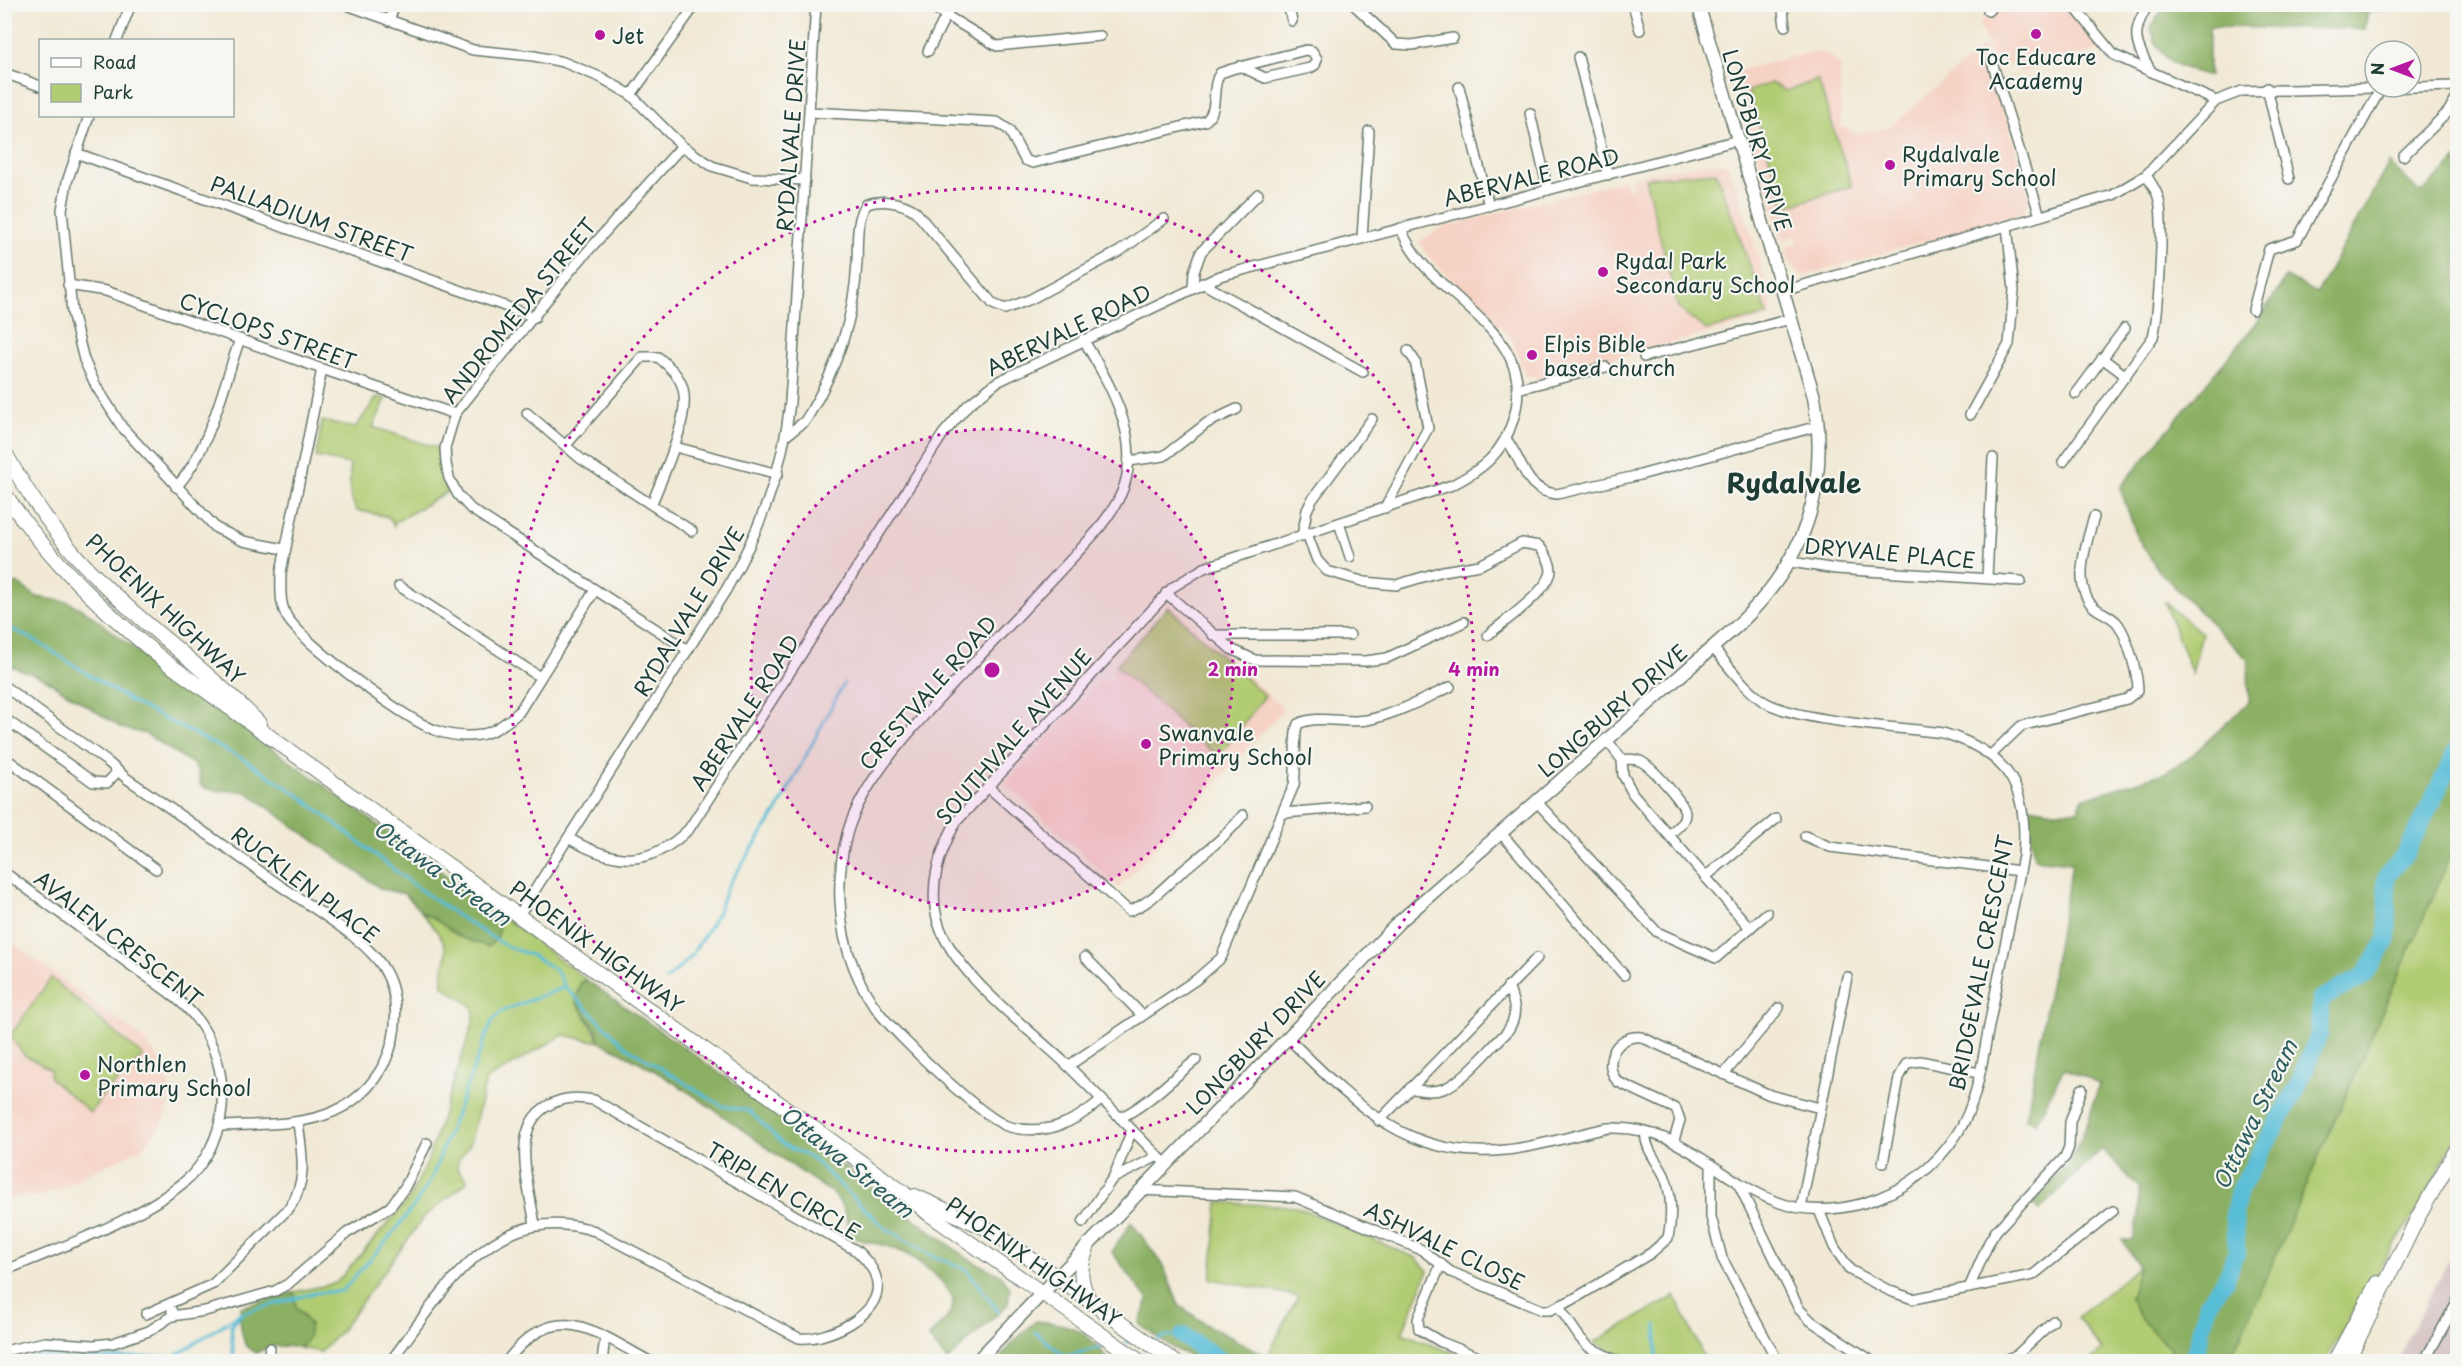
<svg xmlns="http://www.w3.org/2000/svg" width="2462" height="1366" font-family="'Playpen Sans',sans-serif">
  <rect width="100%" height="100%" fill="#f6f6f2"/>
  <filter id="ink" filterUnits="userSpaceOnUse"><feTurbulence type="fractalNoise" baseFrequency=".0167" numOctaves="2"/><feDisplacementMap in="SourceGraphic" scale="12" xChannelSelector="R" yChannelSelector="G"/><feConvolveMatrix kernelMatrix="1 2 1 2 8 2 1 2 1" color-interpolation-filters="sRGB"/></filter>
  <filter id="wash" filterUnits="userSpaceOnUse"><feTurbulence type="fractalNoise" baseFrequency=".008" numOctaves="4" result="noise"/><feDisplacementMap in="SourceGraphic" scale="24" xChannelSelector="R" yChannelSelector="G"/><feGaussianBlur stdDeviation="1.35" result="paint"/><feColorMatrix in="noise" values="0 0 0 0 0 0 0 0 0 0 0 0 0 0 0 0 0 1.4 0 .05"/><feComposite in="paint" operator="in"/></filter>
  <g filter="url(#wash)">
    <rect width="100%" height="100%" fill="#f1e9d5"/>
    <g fill="#f6d2c4">
      <path d="M1998,5H2065L2103,49L2022,72L2017,70L2014,64L2006,66L1999,56L1992,58L1979,24Z"/>
      <path d="M1984,46L2030,197L2023,213L1803,276L1790,265L1785,247L1798,243L1797,236L1782,240L1733,72L1807,53H1826L1840,66L1841,127L1856,133L1889,128Z"/>
      <path d="M1711,163L1727,164L1737,187L1773,309L1767,318L1537,378L1525,375L1512,339L1431,259L1419,242L1443,227L1625,180L1627,189L1634,187L1631,178L1644,174Z"/>
      <path d="M1169,604L1284,709L1119,888L1005,783L1101,679L1109,683L1115,677L1111,669Z"/>
      <path d="M4,937L141,1037L161,1061L170,1089L165,1120L142,1148L44,1196H16L5,1202Z"/>
    </g>
    <path fill="#d1bfbe" d="M2457,1245V1361H2396Z"/>
    <g fill="#b1cc72" stroke="#688453" stroke-width="1.5">
      <path d="M1818,80L1852,186L1785,207L1748,91L1771,83L1786,91Z"/>
      <path d="M1716,172L1768,315L1706,330L1678,308L1645,178Z"/>
      <path d="M377,397L386,399L373,427L438,448L447,492L394,523V526L389,517L356,510L350,494V464L316,457L322,421L355,428Z"/>
      <path d="M2165,603L2202,633L2192,674Z"/>
      <path d="M1168,607L1265,696L1218,757L1116,666Z"/>
      <path d="M2457,841V1133L2424,1199L2364,1292L2325,1361L2228,1362Z"/>
      <path d="M422,913L432,917L460,937H498L499,914L588,981L581,982C569,1004 593,1023 600,1042L563,1035L486,1080L470,1144L458,1161L457,1169L467,1179L466,1183L425,1216L339,1333L321,1352L299,1348L303,1346L305,1316L296,1307L294,1292L336,1283L409,1199L426,1165L474,1020V1012L471,1005L443,986C441,974 445,967 446,956C449,942 430,924 422,913Z"/>
      <path d="M51,978L143,1056L101,1097L91,1113L50,1078V1069L24,1055L10,1036Z"/>
      <path d="M1218,1202L1297,1207L1416,1258L1428,1271L1402,1333L1473,1361H1276L1267,1357L1298,1296L1211,1279Z"/>
      <path d="M2139,1266L2130,1298L2141,1319L2171,1350L2167,1361H2089L2102,1350L2077,1317Z"/>
      <path d="M1675,1296L1706,1361H1630L1594,1342Z"/>
    </g>
    <g fill="#8cb064" stroke="#56764c" stroke-width="1.5">
      <path d="M2165,5V4L2410,5L2368,12L2365,29L2209,27V76C2178,66 2159,63 2151,28Z"/>
      <path d="M2457,159V841L2233,1353L2228,1361H2167L2171,1350L2141,1319L2130,1298L2139,1266L2122,1240H2132L2139,1218V1188L2102,1149L2039,1210L2033,1204L2072,1159L2088,1122L2099,1084L2064,1068L2036,1123L2026,1119L2072,863L2034,859L2028,807L2055,811H2078L2082,799L2164,773L2188,759L2249,702L2248,660L2159,571L2137,537L2120,488L2258,321L2286,277L2317,293L2389,163L2421,193Z"/>
      <path d="M17,583L37,597L68,602L87,612L172,678L318,781L499,914L498,937L488,947L460,937L432,917L422,913L405,894L381,889L248,793C230,787 222,795 201,786L198,771L193,764L146,734L122,728L45,679L5,664V586Z"/>
      <path d="M588,981L699,1058L968,1259L1001,1275L1010,1288L1008,1304L947,1361L929,1338C935,1326 951,1320 953,1305C955,1286 916,1258 900,1251C885,1243 866,1244 851,1236C847,1219 844,1204 831,1192C754,1142 684,1080 600,1042L596,1029L576,1002L581,982Z"/>
      <path d="M1131,1222L1162,1263L1179,1305L1207,1325L1276,1361H1200L1173,1348L1139,1324L1148,1300L1112,1252Z"/>
      <path d="M294,1292L296,1307L310,1325C307,1355 297,1345 275,1346C268,1346 262,1350 256,1353L245,1345L240,1324L241,1307Z"/>
      <path d="M1036,1321C1075,1324 1086,1330 1109,1361H998L1010,1345Z"/>
    </g>
    <g fill="none" stroke-linecap="round" stroke-linejoin="round">
      <g stroke="#59bdd7" stroke-width="3">
        <path d="M4,625L36,641L132,702L245,760L300,796L415,886L458,916L504,945L533,956L556,970L565,987L625,1046L722,1106L749,1111L784,1145L813,1159L885,1228L931,1255L966,1269L998,1311"/>
        <path d="M666,980L690,958L717,914L727,887L777,811L844,683"/>
        <path d="M1035,1332L1065,1356L1107,1346"/>
        <path d="M1157,1340L1165,1336H1183"/>
        <path d="M1126,1342L1132,1341"/>
        <path d="M24,1362L32,1356L73,1359L175,1356L241,1313"/>
        <path d="M234,1362L231,1325L243,1313L314,1293L342,1291C371,1258 432,1195 440,1155L492,1021L502,1011L565,987"/>
        <path d="M1048,1362L1065,1356"/>
        <path d="M1656,1362L1657,1325"/>
      </g>
      <g stroke="#59bdd7" stroke-width="18">
        <path d="M1183,1336L1223,1362"/>
        <path d="M2193,1362L2208,1303L2225,1280L2237,1251L2234,1214L2239,1191L2297,1088L2319,1034L2321,999L2364,976L2388,938L2386,877L2406,853L2458,749"/>
      </g>
    </g>
  </g>
  <g filter="url(#ink)">
    <g fill="none" stroke-linecap="round" stroke-linejoin="round">
      <defs>
        <g id="minor">
          <path d="M344,4L473,50L534,56L563,62L602,78L631,95L682,146L712,166L752,178L805,180"/>
          <path d="M927,4L997,46L1100,36"/>
          <path d="M1288,4L1292,21"/>
          <path d="M1353,4L1396,44L1412,45L1453,38"/>
          <path d="M1633,4L1640,30"/>
          <path d="M1782,4L1785,26"/>
          <path d="M2072,4L2114,55L2216,101"/>
          <path d="M2149,4C2130,32 2135,44 2151,71"/>
          <path d="M1988,11L1994,4"/>
          <path d="M389,21L395,4"/>
          <path d="M117,40L131,4"/>
          <path d="M928,51L952,4"/>
          <path d="M1578,57L1608,175"/>
          <path d="M1992,62L2040,216"/>
          <path d="M10,75L40,86"/>
          <path d="M1459,87L1489,206"/>
          <path d="M2267,88L2289,179"/>
          <path d="M631,95L696,4"/>
          <path d="M810,112L997,122L1009,130L1025,160L1033,163L1205,121C1220,110 1210,88 1220,73L1232,69L1306,50L1312,51L1317,59L1315,65L1310,68L1265,78L1240,66"/>
          <path d="M1530,113L1548,190"/>
          <path d="M89,116L67,182L62,210L72,312L84,360L96,386L122,427L216,528L243,541L284,549"/>
          <path d="M682,146L571,270L455,414L445,448L446,463L449,478L458,495L471,509L688,650"/>
          <path d="M76,153L535,317"/>
          <path d="M2403,156L2448,112L2458,95"/>
          <path d="M1362,238L1369,131"/>
          <path d="M1202,283L1363,372"/>
          <path d="M68,285L106,291L322,369L455,414"/>
          <path d="M1193,287L1194,272L1201,252L1258,194"/>
          <path d="M1783,291L2113,195L2146,175L2216,101L2242,91L2458,86"/>
          <path d="M2253,310L2269,249L2297,240L2381,88"/>
          <path d="M1083,339C1108,381 1140,433 1125,483C1120,501 1108,516 1097,531C1058,574 1019,615 979,657C936,703 864,772 847,834C836,875 837,928 854,968C860,983 868,998 878,1011C895,1034 985,1121 1010,1127C1046,1136 1074,1123 1101,1100"/>
          <path d="M1644,357L1791,319"/>
          <path d="M2102,358L2126,376"/>
          <path d="M322,369L281,572C281,587 279,603 287,617C304,644 404,719 435,730C445,734 456,736 467,736C488,737 504,725 519,712L595,590"/>
          <path d="M1517,389L1606,367"/>
          <path d="M2076,394L2125,328"/>
          <path d="M527,413L581,459L692,531"/>
          <path d="M1970,415L2009,344L2014,290L2007,226"/>
          <path d="M787,435L805,421L810,413C838,365 854,318 857,263C858,246 855,218 867,204C882,199 902,202 915,211L993,304L1005,309L1031,299L1120,251L1164,219"/>
          <path d="M1506,439C1524,462 1524,491 1557,494L1640,475L1818,426"/>
          <path d="M566,445L642,357H658C670,367 683,378 684,395C687,424 663,476 652,503"/>
          <path d="M675,447L778,474"/>
          <path d="M1129,461L1164,456L1207,423L1237,409"/>
          <path d="M2063,462L2153,337C2159,315 2164,222 2159,200C2157,191 2151,183 2146,175"/>
          <path d="M176,487C210,451 223,386 240,339"/>
          <path d="M1385,508L1428,428L1415,361L1408,351"/>
          <path d="M1339,523L1350,557"/>
          <path d="M1307,534L1317,560L1327,571L1365,582L1396,585L1443,571L1480,565L1522,543L1539,546C1545,553 1551,561 1551,571C1549,591 1503,622 1488,635"/>
          <path d="M1302,536L1307,510L1312,500L1372,419"/>
          <path d="M1791,562L1836,569L2021,581"/>
          <path d="M1987,578L1993,458"/>
          <path d="M399,586L540,677"/>
          <path d="M1166,593L1231,649L1255,660L1366,661L1387,658L1464,622"/>
          <path d="M1213,635H1350"/>
          <path d="M4,686L109,763L126,778C176,812 225,847 275,882C305,903 362,936 382,966C400,993 399,1033 385,1062C350,1130 285,1123 219,1126"/>
          <path d="M4,718L93,782L107,783L118,771"/>
          <path d="M1607,740L1622,760L1623,775L1633,794L1750,928"/>
          <path d="M1992,754L2021,726L2127,699L2138,690C2138,675 2127,636 2118,624C2110,613 2093,612 2087,598C2075,575 2087,541 2094,517"/>
          <path d="M4,757L156,869"/>
          <path d="M1622,760C1628,759 1634,759 1640,761C1650,765 1685,803 1685,813C1685,823 1675,829 1669,835"/>
          <path d="M988,787L1129,911C1153,902 1165,885 1185,869C1206,851 1226,837 1243,815"/>
          <path d="M1536,801L1657,932L1716,958L1767,913"/>
          <path d="M1284,813L1365,806"/>
          <path d="M1500,832L1624,975"/>
          <path d="M1805,836L1830,847L2020,871"/>
          <path d="M568,838C615,865 649,868 689,829L943,434L968,405L997,382L1220,276L1738,140"/>
          <path d="M4,872C46,903 87,933 129,964C153,982 184,999 201,1025C217,1050 224,1079 222,1108C220,1135 205,1165 183,1183C137,1221 60,1247 4,1271"/>
          <path d="M1705,877L1776,819"/>
          <path d="M519,915L726,590C760,530 783,471 790,402L816,4"/>
          <path d="M1085,957L1142,1015"/>
          <path d="M1287,1037C1351,1100 1406,1161 1505,1150C1539,1147 1573,1135 1608,1128C1680,1125 1714,1177 1775,1201C1804,1213 1835,1211 1864,1203C1904,1191 1935,1168 1957,1134C1979,1101 1983,1054 1991,1016C2001,963 2013,909 2023,856C2029,788 2009,753 1943,733C1899,727 1797,722 1763,701C1743,687 1729,666 1713,648"/>
          <path d="M1068,1066L1197,979L1221,958L1294,785C1297,769 1293,733 1298,724C1318,714 1345,724 1367,720C1396,714 1424,699 1450,687"/>
          <path d="M1725,1073L1779,1008"/>
          <path d="M1410,1088C1421,1091 1432,1093 1443,1089C1463,1082 1490,1048 1506,1033C1519,1016 1515,1005 1508,986"/>
          <path d="M1120,1118C1150,1103 1170,1080 1196,1060"/>
          <path d="M1379,1121L1537,958"/>
          <path d="M1674,1140L1680,1120L1676,1109L1618,1082C1601,1064 1616,1034 1641,1037L1770,1095L1820,1108"/>
          <path d="M1165,1163C1132,1130 1099,1096 1065,1063C1026,1026 953,973 938,922C928,886 939,853 956,822L1173,587L1204,568L1452,485C1482,470 1503,453 1513,420C1543,327 1425,299 1401,228"/>
          <path d="M1883,1163L1899,1078L1907,1063L1920,1061L1979,1073"/>
          <path d="M1711,1164V1217L1722,1258L1778,1362"/>
          <path d="M1112,1179L1158,1156"/>
          <path d="M1737,1181L1799,1309L1811,1321L1869,1359"/>
          <path d="M1139,1190L1295,1197L1422,1250L1451,1272L1542,1310H1550L1572,1300L1651,1253L1668,1238C1672,1220 1672,1192 1664,1175C1656,1159 1646,1151 1645,1132"/>
          <path d="M1801,1208L1847,977"/>
          <path d="M1819,1210L1834,1247L1850,1270L1890,1291L1913,1299L2033,1275L2113,1211"/>
          <path d="M1083,1222L1114,1176L1132,1130"/>
          <path d="M1441,1264L1418,1319L1419,1329L1441,1342L1491,1362"/>
          <path d="M1969,1288L1989,1242L1996,1231L2065,1157L2069,1147L2070,1122L2082,1089"/>
          <path d="M1559,1307L1580,1338L1589,1347L1619,1362"/>
          <path d="M146,1314L213,1284L290,1207C308,1180 302,1153 298,1123"/>
          <path d="M172,1316L205,1311L275,1291L288,1284L347,1233L390,1207L405,1187L427,1143"/>
          <path d="M4,1351L45,1342L94,1345L113,1343L149,1331L172,1316V1311"/>
          <path d="M267,1362L270,1348"/>
          <path d="M390,1362C443,1293 492,1198 595,1231L799,1338C826,1341 883,1315 877,1282C875,1269 866,1260 857,1251L594,1100C578,1097 564,1097 549,1105C508,1126 530,1190 535,1225"/>
          <path d="M506,1362C556,1297 592,1330 651,1362"/>
          <path d="M602,1362L605,1337"/>
          <path d="M2002,1362L2018,1354L2053,1321"/>
          <path d="M2424,1362L2458,1300"/>
        </g>
        <path id="tertiary" d="M976,1362L1398,923L1737,626C1805,561 1830,490 1814,397L1698,4"/>
        <g id="secondary">
          <path d="M4,451C25,489 48,524 77,557C132,618 202,664 259,723"/>
          <path d="M4,493C49,560 104,612 166,662L904,1193L929,1214L1141,1362"/>
          <path d="M915,1196L992,1231L1175,1362"/>
          <path d="M1088,1245C1080,1266 1078,1279 1089,1299"/>
          <path d="M2334,1362L2377,1283"/>
          <path d="M2347,1362L2418,1217L2458,1147"/>
        </g>
      </defs>
      <use href="#minor" stroke="#68796c" stroke-width="12"/>
      <use href="#tertiary" stroke="#68796c" stroke-width="15"/>
      <use href="#secondary" stroke="#68796c" stroke-width="16"/>
      <use href="#minor" stroke="#fff" stroke-width="9"/>
      <use href="#tertiary" stroke="#fff" stroke-width="12"/>
      <use href="#secondary" stroke="#fff" stroke-width="14"/>
    </g>
  </g>
  <circle cx="992" cy="670" r="241" fill="#b5179e" fill-opacity=".12"/>
  <g fill="none" stroke="#b5179e" stroke-width="3" stroke-dasharray="3 6">
    <circle cx="992" cy="670" r="241"/>
    <circle cx="992" cy="670" r="482"/>
  </g>
  <g fill="#b5179e" stroke="#f6f6f2" stroke-width="2">
    <circle cx="2036" cy="34" r="6"/>
    <circle cx="600" cy="35" r="6"/>
    <circle cx="1890" cy="165" r="6"/>
    <circle cx="1603" cy="272" r="6"/>
    <circle cx="1532" cy="355" r="6"/>
    <circle cx="1146" cy="744" r="6"/>
    <circle cx="85" cy="1075" r="6"/>
  </g>
  <g text-anchor="middle" dominant-baseline="central" stroke-width="4.5" stroke-linejoin="round" paint-order="stroke">
    <g font-size="21" fill="#1f3d34" stroke="#f6f6f2" text-anchor="start">
      <text x="612" y="35">Jet</text>
      <text x="2036" y="56" text-anchor="middle">Toc Educare<tspan x="2036" dy="24">Academy</tspan></text>
      <text x="1902" y="153">Rydalvale<tspan x="1902" dy="24">Primary School</tspan></text>
      <text x="1615" y="260">Rydal Park<tspan x="1615" dy="24">Secondary School</tspan></text>
      <text x="1544" y="343">Elpis Bible<tspan x="1544" dy="24">based church</tspan></text>
      <text x="1158" y="732">Swanvale<tspan x="1158" dy="24">Primary School</tspan></text>
      <text x="97" y="1063">Northlen<tspan x="97" dy="24">Primary School</tspan></text>
    </g>
    <g font-size="21" fill="#1f3d34" stroke="#f6f6f2">
      <text transform="translate(790 135) rotate(-86)">RYDALVALE DRIVE</text>
      <text transform="translate(1758 140) rotate(73)">LONGBURY DRIVE</text>
      <text transform="translate(1531 176) rotate(-14)">ABERVALE ROAD</text>
      <text transform="translate(312 218) rotate(20)">PALLADIUM STREET</text>
      <text transform="translate(518 310) rotate(-51)">ANDROMEDA STREET</text>
      <text transform="translate(1068 329) rotate(-26)">ABERVALE ROAD</text>
      <text transform="translate(268 330) rotate(20)">CYCLOPS STREET</text>
      <text transform="translate(1890 552) rotate(5)">DRYVALE PLACE</text>
      <text transform="translate(166 608) rotate(43)">PHOENIX HIGHWAY</text>
      <text transform="translate(688 611) rotate(-59)">RYDALVALE DRIVE</text>
      <text transform="translate(927 692) rotate(-49)">CRESTVALE ROAD</text>
      <text transform="translate(1612 710) rotate(-41)">LONGBURY DRIVE</text>
      <text transform="translate(744 712) rotate(-57)">ABERVALE ROAD</text>
      <text transform="translate(1013 736) rotate(-49)">SOUTHVALE AVENUE</text>
      <text transform="translate(306 884) rotate(37)">RUCKLEN PLACE</text>
      <text transform="translate(119 938) rotate(38)">AVALEN CRESCENT</text>
      <text transform="translate(597 946) rotate(36)">PHOENIX HIGHWAY</text>
      <text transform="translate(1980 963) rotate(-79)">BRIDGEVALE CRESCENT</text>
      <text transform="translate(1255 1042) rotate(-46)">LONGBURY DRIVE</text>
      <text transform="translate(784 1190) rotate(30)">TRIPLEN CIRCLE</text>
      <text transform="translate(1445 1245) rotate(26)">ASHVALE CLOSE</text>
      <text transform="translate(1034 1261) rotate(35)">PHOENIX HIGHWAY</text>
    </g>
    <g font-size="22" font-style="italic" fill="#2e5d5d" stroke="#f6f6f2">
      <text transform="translate(443 872) rotate(36)">Ottawa Stream</text>
      <text transform="translate(2254 1114) rotate(-64)">Ottawa Stream</text>
      <text transform="translate(848 1161) rotate(39)">Ottawa Stream</text>
    </g>
    <g font-size="27" font-weight="bold" fill="#1f3d34" stroke="#f6f6f2">
      <text x="1794" y="481">Rydalvale</text>
    </g>
  </g>
  <circle cx="992" cy="670" r="9" fill="#b5179e" stroke="#f6f6f2" stroke-width="3"/>
  <g font-size="18" text-anchor="middle" font-weight="bold" fill="#b5179e" stroke="#f6f6f2" stroke-width="4.5" stroke-linejoin="round" paint-order="stroke">
    <text x="1233" y="676">2 min</text>
    <text x="1474" y="676">4 min</text>
  </g>
  <rect width="2462" height="1366" fill="none" stroke="#f6f6f2" stroke-width="24"/>
  <rect x="39" y="39" width="195" height="78" fill="#f6f6f2" stroke="#a0aca6" stroke-width="1.5"/>
  <rect x="51" y="58" width="30" height="9" fill="#ffffff" stroke="#a0aca6" stroke-width="1.5"/>
  <text x="93" y="69" font-size="18" fill="#1f3d34">Road</text>
  <rect x="51" y="84" width="30" height="18" fill="#b1cc72" stroke="#a0aca6" stroke-width="1.5"/>
  <text x="93" y="99" font-size="18" fill="#1f3d34">Park</text>
  <g transform="translate(2393 69) rotate(270)"><circle r="28" fill="#f6f6f2" stroke="#a0aca6" stroke-width="1.5"/>
  <path d="M0-4.5L10 22L0 15L-10 22Z" fill="#b5179e"/>
  <text y="-9" font-size="16" font-weight="bold" text-anchor="middle" fill="#1f3d34">N</text>
  </g>
</svg>
